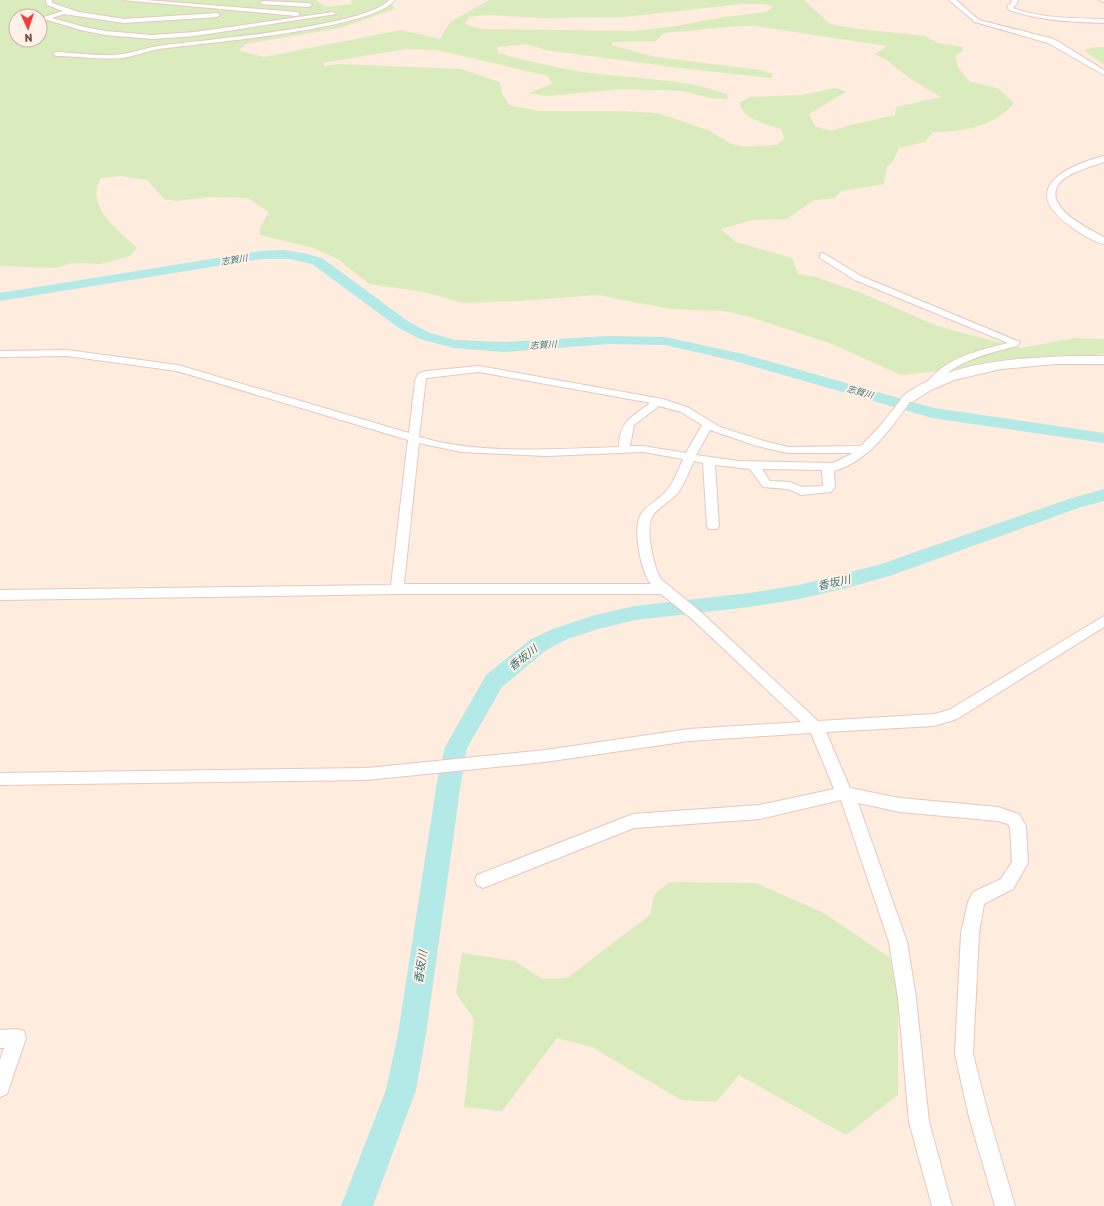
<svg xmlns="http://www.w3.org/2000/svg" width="1104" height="1206" font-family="Rubik,'Noto Sans JP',sans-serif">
  <rect width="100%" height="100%" fill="#feecdf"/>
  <g fill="#daecbd" fill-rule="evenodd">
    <path d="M0,0H316L326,7L352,4L351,0H390L395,9L340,28L245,44L239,51L264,57L401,30L440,39L450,22L489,0H804L830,24L859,29L925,36L938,43L963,47V51L955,56L959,69L969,81L999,89L1014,103C994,127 962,132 933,132L925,142L899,148L893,161L887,167L884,184L841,191L835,198L814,200L787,219L752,220L721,229L736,242L792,258L798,274L816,277L864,294L937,326L1021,348L1075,338L1104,339V354L901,375L832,344L747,316L724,311L670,309L598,295L519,301L464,303L424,292L369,284L339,260L313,248L260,235V227L269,212L248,198L209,197L177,201L164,199L147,180L121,176L101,178C84,206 118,230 137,248L130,256L100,264L73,263L54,268L0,266ZM741,4H764L773,7L766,12L724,17L676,26L635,31L482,29L465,24L469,17L484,15L541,18L624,17ZM16,16H40V40H16ZM739,26H755L887,46L875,54L888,61L909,78L941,97L896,107L895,115L851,125L831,131L815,126L809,114L846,92L836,88L802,95L750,97L740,102C740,119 768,124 781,129L784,139L777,145L743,147L730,143L708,130L657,113L619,111H538L509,105L502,94L500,82L461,69L339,64L325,66L322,63L406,49L437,50L548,76L552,84L529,93L547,96L621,89L682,91L710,98L728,99L727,94C679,77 626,79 576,71C550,66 524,60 498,53L497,47L526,44L546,50L680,68L771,78L773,74L760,70L655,57L611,45L613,42L656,41L664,33Z"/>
    <path d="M1095,47H1104V65L1084,50Z"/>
    <path d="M669,882L756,883L824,913L890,958L898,1001V1095L846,1135L739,1075L716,1102L681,1100L592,1047L557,1038L502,1111L464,1107L474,1019L456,993L462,953L515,961L542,979L567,978L650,915L654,895Z"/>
  </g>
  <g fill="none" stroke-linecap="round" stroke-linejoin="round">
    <g fill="#b3e9e6" fill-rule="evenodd">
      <path d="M283,250L303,253L322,258L409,322L430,333L455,340L504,342L609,336L665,337L743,354L934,408L1104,433V443L932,418L735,361L665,345L609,344L504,352L454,348L420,339L399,328L312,264L290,259H261L0,301V293L261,251Z"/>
      <path d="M1104,489V501L1081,507L892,575L847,588L799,599L749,607L635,620L598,629L567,639L545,651L502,687L467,748L461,782L426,1034L416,1090L373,1206H341L386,1090L398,1034L437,782L445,747L486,675L531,639L553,629L595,615L635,606L749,593L799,585L878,565L1069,499Z"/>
    </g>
    <defs>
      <g id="minor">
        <path d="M46,0H52V3L79,12L124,19L217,13L220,15L217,17L124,23L64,14L52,18L84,27L105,31L152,35L195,32L333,12L336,14L195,36L152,39L105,35L81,30L44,19V17L63,11L47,5Z"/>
        <path d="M123,0H146L297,12L300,14L297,16Z"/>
        <path d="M389,0H395C371,30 203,43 159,49C147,51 135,56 123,58C104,60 76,56 56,56L53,54L56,52C77,53 103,57 123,54C135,52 146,48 158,46C201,40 366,27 389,0Z"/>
        <path d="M1011,0H1017L1018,2L1013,8C1043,19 1073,18 1104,19V23C1072,22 1040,21 1009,10L1007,6L1012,2Z"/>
        <path d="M1100,0H1104V2L1101,1Z"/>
        <path d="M262,1L309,3L312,5L309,7L260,4Z"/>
        <path d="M823,253L861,276L1020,342L1017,346C990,353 953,361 936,385H928L927,383C944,358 980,350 1008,343L855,280L820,258V254Z"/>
        <path d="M67,350L178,365L409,433L415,381L418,374L426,371L479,366L663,399L689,408L720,427L764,441L788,447L861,446L880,426L903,397H911L912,399C893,426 868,462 834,471L835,487L831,492L801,495L788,489L763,487L750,469L715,465L719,526L717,529H709L707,526L703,463L694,461C689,471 684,485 677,494C669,502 657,508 652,517C645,528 654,571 662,580L702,613L818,721L934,714L949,710L1104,616V627L957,719L934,726L826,732L850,788L900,798L998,807L1019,814L1026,826L1028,863L1013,889L984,904L979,933L973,1054L989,1117L1015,1206H995L969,1117L955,1054L961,933L968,902L973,892L1001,879L1012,862L1010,828L1008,824L998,821L900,812L858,803L907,942L916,998L929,1122L952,1206H932L909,1122L898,998L889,942L841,800L760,819L634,828L483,888L477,885L475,880L477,875L633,814L760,805L834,789L811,733L689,741L545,762L367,780L0,785V773L367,768L545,750L689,729L801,722L692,619L661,594H397L0,600V590L391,585L408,440L177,371L67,356L0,357V351ZM479,372L646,402L650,403C631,418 620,420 619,447C555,449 481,455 419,437L426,378ZM659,406L681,412L702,425L686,453L643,446H630L634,425ZM710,430L757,446L788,453H853L833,463L738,461L696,455ZM419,443L461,452L546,456L643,452L683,459C679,469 674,481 668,489C660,499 648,504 641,514C632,528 641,572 651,584H404ZM762,469L822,470L823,486L802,487L790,482L770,481Z"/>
        <path d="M17,1029L24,1031L26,1038L7,1094L0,1097V1060L4,1048H0V1030Z"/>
      </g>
      <g id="tertiary">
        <path d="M949,0H956L979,20L1054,39L1104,70V75L1048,43L975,22Z"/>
        <path d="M1104,156V162C1091,167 1068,172 1059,184C1042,207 1089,229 1104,237V244C1092,241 1079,233 1069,225C1019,189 1065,166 1104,156Z"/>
        <path d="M1081,356H1104V364H1056L1001,369L954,380L931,390L912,402H902L901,399C904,394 910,391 915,388C961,360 1028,357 1081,356Z"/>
      </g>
    </defs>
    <use href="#minor" stroke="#e5c8be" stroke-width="2"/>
    <use href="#tertiary" stroke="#e5c8be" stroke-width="2"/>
    <use href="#minor" fill="#fff" fill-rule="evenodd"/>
    <use href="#tertiary" fill="#fff" fill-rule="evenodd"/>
  </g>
  <g text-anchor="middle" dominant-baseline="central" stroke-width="4" stroke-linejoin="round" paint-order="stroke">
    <g font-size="9" font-style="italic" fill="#357674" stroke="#fff1e7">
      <text transform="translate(234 260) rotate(-9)">志賀川</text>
      <text transform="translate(543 345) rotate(-4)">志賀川</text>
      <text transform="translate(860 392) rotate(16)">志賀川</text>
    </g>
    <g font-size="11" font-style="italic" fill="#357674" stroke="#fff1e7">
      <text transform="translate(834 583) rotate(-13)">香坂川</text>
      <text transform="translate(523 658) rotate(-38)">香坂川</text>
      <text transform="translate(421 967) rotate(-81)">香坂川</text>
    </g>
  </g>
  <g transform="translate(28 28) rotate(177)"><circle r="19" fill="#fff1e7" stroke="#c8afa6"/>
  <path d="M0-3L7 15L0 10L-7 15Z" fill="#f33d39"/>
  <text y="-6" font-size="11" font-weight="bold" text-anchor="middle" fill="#764c45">N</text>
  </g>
</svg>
